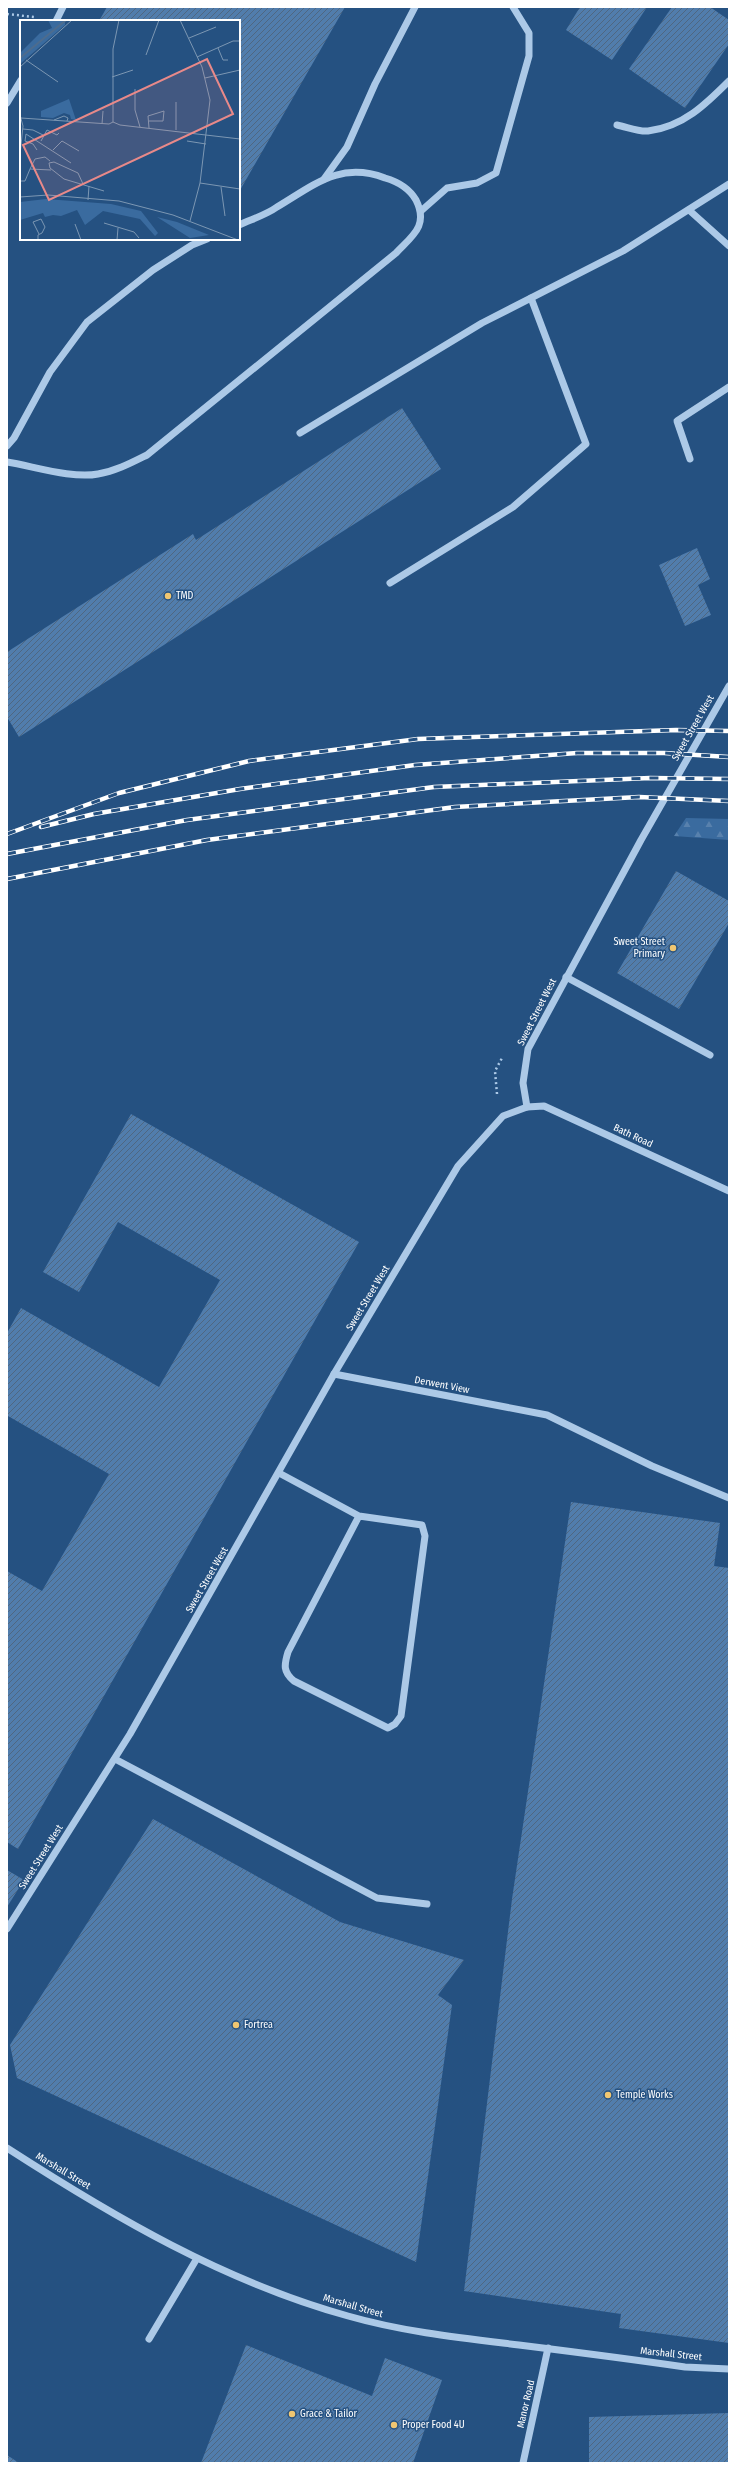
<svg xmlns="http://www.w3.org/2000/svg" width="736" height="2470" font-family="'Fira Sans Condensed',sans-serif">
  <defs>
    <pattern id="forest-firs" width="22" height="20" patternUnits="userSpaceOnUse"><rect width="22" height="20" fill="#3a6b9f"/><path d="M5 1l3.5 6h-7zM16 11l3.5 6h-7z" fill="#5881ad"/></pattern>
    <pattern id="building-hatch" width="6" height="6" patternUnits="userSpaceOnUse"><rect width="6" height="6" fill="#517dac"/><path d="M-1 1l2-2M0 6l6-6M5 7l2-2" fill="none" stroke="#4f6781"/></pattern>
  </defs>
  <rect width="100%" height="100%" fill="#255181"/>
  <path fill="url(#forest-firs)" d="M686,818L729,819V840L674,836Z"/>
  <g fill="url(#building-hatch)">
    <path d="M107,7H345L239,192V21H99Z"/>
    <path d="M580,7H647L612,60L566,30Z"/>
    <path d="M672,7H710L729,20V44L685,108L629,69Z"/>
    <path d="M402,408L441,469L19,737L7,717V652L193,534L196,540Z"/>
    <path d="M697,548L710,579L698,585L711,615L685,626L659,565Z"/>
    <path d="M676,871L729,901V923L679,1009L617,973Z"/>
    <path d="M131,1114L359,1242L18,1849L7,1842V1571L42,1591L109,1474L8,1416L7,1418V1333L21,1308L159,1387L220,1280L118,1222L79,1292L43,1272Z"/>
    <path d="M571,1502L720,1523L714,1566L729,1568V2343L619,2328L621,2314L464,2291L512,1899Z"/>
    <path d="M153,1819L340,1922L464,1960L438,1995L452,2005L416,2262L17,2078L10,2045Z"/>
    <path d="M7,1870L24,1880L7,1907Z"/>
    <path d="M246,2345L372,2396L385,2358L442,2380L413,2463H201Z"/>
    <path d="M729,2413V2463H589V2417Z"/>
    <path d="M7,2455L19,2463H7Z"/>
  </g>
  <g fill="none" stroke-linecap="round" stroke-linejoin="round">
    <g stroke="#acc9e7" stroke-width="2.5" stroke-dasharray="2 3" stroke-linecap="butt">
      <path d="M7,14L34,17"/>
      <path d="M497,1094L495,1071L502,1058"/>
    </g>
    <g stroke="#acc9e7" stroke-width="7">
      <path d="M56,21L63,7"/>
      <path d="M7,103L21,80"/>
      <path d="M617,125C627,127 639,132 648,131C683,127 706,104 729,81"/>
      <path d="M324,179L347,147L375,84L415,7"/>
      <path d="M689,210L729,246"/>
      <path d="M421,211L447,188L477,183L496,173L529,56V33L513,7"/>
      <path d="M300,433L482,323L623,251L729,184"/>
      <path d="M7,446L14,438L50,372L87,322L153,270L192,245L207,239"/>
      <path d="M690,459L677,421L729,387"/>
      <path d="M7,462C33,466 72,479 98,474C116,471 131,463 147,455L396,253C412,236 429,226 416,200C409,188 399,182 385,178C340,161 314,185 277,207C266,215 252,219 239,225"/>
      <path d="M390,583L513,507L586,444L531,298"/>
      <path d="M566,977L710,1055"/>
      <path d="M527,1107L523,1083L528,1049L641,840L729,686"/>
      <path d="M334,1374L547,1415L652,1466L729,1498"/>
      <path d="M279,1473L359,1516L422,1525L425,1536L401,1716L395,1724L388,1728L294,1681C283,1672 284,1665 288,1652L359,1516"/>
      <path d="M115,1759L377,1898L427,1904"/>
      <path d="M7,1929L130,1734L334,1374L458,1166L503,1116L527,1107L544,1106L729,1191"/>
      <path d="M7,2148C114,2217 225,2282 348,2316C404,2332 461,2338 519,2345C575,2352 630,2359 685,2367L729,2369"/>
      <path d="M149,2339L196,2260"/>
      <path d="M523,2463L548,2348"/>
    </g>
    <defs>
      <g id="rail">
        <path d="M41,827L94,814L240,789L415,765L577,753H664L729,757"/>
        <path d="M7,834L119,793L249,761L418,739L676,730L729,731"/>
        <path d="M7,854L187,820L434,787L650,778L729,779"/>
        <path d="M7,879L207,840L455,807L639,797L729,801"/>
      </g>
    </defs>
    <use href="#rail" stroke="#fff" stroke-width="4.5"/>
    <use href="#rail" stroke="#255181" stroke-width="3" stroke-dasharray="9" stroke-linecap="butt"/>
  </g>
  <g fill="#f0c671" stroke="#255181" stroke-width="1.5">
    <circle cx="168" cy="596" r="4"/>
    <circle cx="673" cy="948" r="4"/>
    <circle cx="236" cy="2025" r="4"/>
    <circle cx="608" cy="2095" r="4"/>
    <circle cx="292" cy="2414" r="4"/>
    <circle cx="394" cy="2425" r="4"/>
  </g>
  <g text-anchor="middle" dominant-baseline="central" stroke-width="3" stroke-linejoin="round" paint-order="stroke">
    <g font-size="10" fill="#fff" stroke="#255181" text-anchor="start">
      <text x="176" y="596">TMD</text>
      <text x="665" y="942" text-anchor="end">Sweet Street<tspan x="665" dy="12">Primary</tspan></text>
      <text x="244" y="2025">Fortrea</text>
      <text x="616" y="2095">Temple Works</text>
      <text x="300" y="2414">Grace &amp; Tailor</text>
      <text x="402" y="2425">Proper Food 4U</text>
    </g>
    <g font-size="10" fill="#fff" stroke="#255181">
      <text transform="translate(693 728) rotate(-60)">Sweet Street West</text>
      <text transform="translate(537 1012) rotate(-63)">Sweet Street West</text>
      <text transform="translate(633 1136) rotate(25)">Bath Road</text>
      <text transform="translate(368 1298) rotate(-59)">Sweet Street West</text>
      <text transform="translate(442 1385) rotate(11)">Derwent View</text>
      <text transform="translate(207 1580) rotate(-60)">Sweet Street West</text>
      <text transform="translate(41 1857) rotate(-58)">Sweet Street West</text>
      <text transform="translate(63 2171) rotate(31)">Marshall Street</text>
      <text transform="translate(353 2306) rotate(16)">Marshall Street</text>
      <text transform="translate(671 2354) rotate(6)">Marshall Street</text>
      <text transform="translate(526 2404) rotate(-77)">Manor Road</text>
    </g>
  </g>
  <g transform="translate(20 20)">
    <rect width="220" height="220" fill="#255181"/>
    <path d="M28,0H45V5L0,44L1,32L20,13L32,8ZM26,179L91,184L121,191L138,213L135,216L120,199L83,191L65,205L57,190L41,196L33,195L25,197L23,193L0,200V182ZM137,197L157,202L189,215L170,218Z" fill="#3a6b9f"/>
    <path d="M49,79L56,100L51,99L50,95L44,93L33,98L21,97V91Z" fill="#3a6b9f"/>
    <path fill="none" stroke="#4d6c8e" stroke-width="2" d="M0,38L46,0"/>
    <path fill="none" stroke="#7c97b3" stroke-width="1" d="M160,0L182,47L190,80L180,163L170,201M169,18L196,7M198,28L203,40H208M126,35L139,0M177,37L213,21H220M6,40L38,62M0,47L52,0M92,57L113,50M185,58L220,50M115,69V90L120,107M156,82V110M0,95L3,106L0,135M1,98L89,104L93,102L100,105L220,119M34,100L44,96L48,98L47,101M93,102V29L99,0M82,104L83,91M129,108L128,96L144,91L143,101H129M3,109L13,110L23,115M21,121L27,110L37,115L39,113M167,121L186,124M17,130L13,124L5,121L6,114L51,143M33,130L42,121L59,131M30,141L25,137L15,139L10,149L31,150M1,161H5L10,149M180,163L220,169M63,164L58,153L34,142L29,143L30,148L44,159L84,171M201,167L205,196M0,177L28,175L99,181L153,195L218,220M68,180L69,166M84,203L114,212L119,218M55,204L61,220M18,220V215L22,213L25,207L21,199L13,202L19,214M97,220L98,208"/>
    <path fill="#e88989" fill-opacity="0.15" stroke="#e88989" stroke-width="2" d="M187,39L213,94L29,180L3,125Z"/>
    <rect width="220" height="220" fill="none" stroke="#fff" stroke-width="2"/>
  </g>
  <rect width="736" height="2470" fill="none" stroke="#ffffff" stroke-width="16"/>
</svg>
